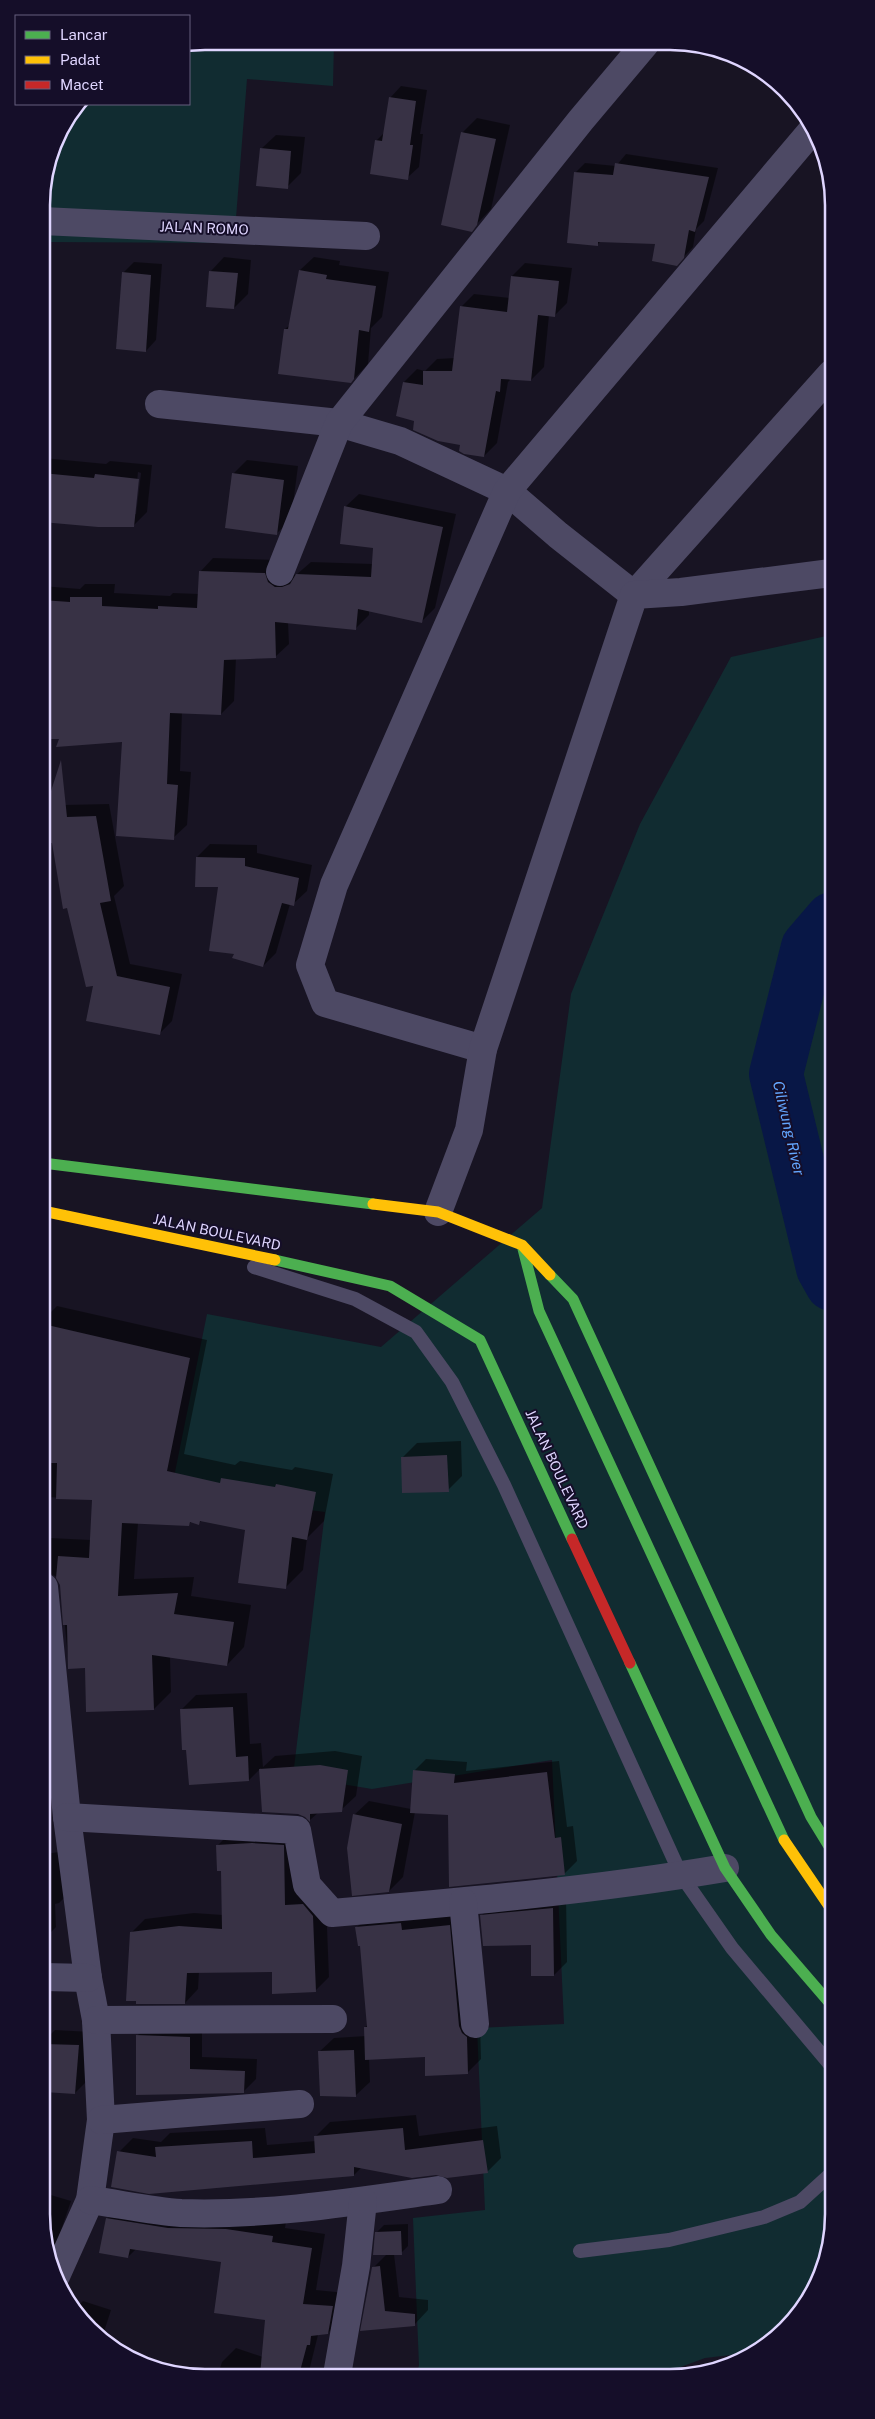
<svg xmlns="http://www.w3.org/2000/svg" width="875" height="2419" font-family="'Public Sans',sans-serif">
  <rect width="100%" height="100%" fill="#181423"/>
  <g fill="#112c31">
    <path d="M205,41L334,42L333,86L247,79L234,243L42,242V194L58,133L80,104H189V44Z"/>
    <path d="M831,635L833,2224L821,2276L793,2322L757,2352L705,2358L659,2375H417L419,2365L413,2218L485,2210L477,2028L564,2024L552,1760L372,1789L293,1776L325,1512L171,1492L207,1314L381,1347L542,1208L571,994L640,824L731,657Z"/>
  </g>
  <g fill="#0007" fill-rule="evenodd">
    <path d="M401,86L427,90L420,134H423L419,167L407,178L376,141L384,133L390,98Z"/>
    <path d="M477,118L510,125L491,209L471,230L443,224L463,132Z"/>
    <path d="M276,135L305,137L301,173L287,187L261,149Z"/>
    <path d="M626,154L718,168L704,221L696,229L693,247L677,264L656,242L601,241L597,245L575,173L585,163L616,166Z"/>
    <path d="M224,257L251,260L248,294L234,308L210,272Z"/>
    <path d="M314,257L340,261L339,265L389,272L382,317L371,328L368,364L351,382L285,329L291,324L300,270Z"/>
    <path d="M134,262L162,264L156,340L146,351L123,273Z"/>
    <path d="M525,263L572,268L567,303L554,316L549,315L544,367L531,380L512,378L508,382L497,443L484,456L416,421L404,382L417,369L425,371L437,359L455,358L461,307L474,294L510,298L512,276Z"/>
    <path d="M44,458L106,464L110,461L152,465L147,512L133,526L42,520V460ZM138,472L141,473L136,514H134Z"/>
    <path d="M247,460L298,466L291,520L276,534L233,474Z"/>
    <path d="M359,494L456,514L435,608L422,621L369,610V615L355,629L288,622L289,644L275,657L236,658L234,701L221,714L182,712L180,771L191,772L187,825L173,838L124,741L42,738V586L80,589L85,584H115L114,593L170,596L173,593L199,594L200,572L213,558L278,560L288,574L296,575L311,562L373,564L374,547L345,507Z"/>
    <path d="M42,776H46L42,788Z"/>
    <path d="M109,804L124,886L114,896L130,964L182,974L172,1021L159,1034L95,985L63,805Z"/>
    <path d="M210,844L257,845V853L312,865L307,891L293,904H290L276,953L263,966L235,953L220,886L197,857Z"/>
    <path d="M57,1306L207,1340L184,1454L235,1465L240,1461L292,1470L295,1467L333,1474L324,1521L307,1538L303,1570L285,1588L247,1529L202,1520L199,1523L191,1522L189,1524L138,1523L134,1579L194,1577L191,1596L251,1605L244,1647L227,1665L170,1656L171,1692L154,1709L86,1667L69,1668L61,1585L57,1577L45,1571L65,1780L48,1797L44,1798L43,1320ZM45,1497L93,1499L91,1540L50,1538Z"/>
    <path d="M461,1441L462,1476L448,1490L403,1457L417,1443Z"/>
    <path d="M247,1693L250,1744L261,1743L263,1767L275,1756L335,1751L362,1756L356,1796L341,1810L319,1812L310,1820L306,1815L299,1813L263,1811L261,1768L249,1780L181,1710L196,1695Z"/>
    <path d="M426,1759L467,1762L466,1771L559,1761L567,1827L573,1826L577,1861L564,1874L449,1814L415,1812L403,1877L389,1891L354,1815L369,1801L411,1809L414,1771Z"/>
    <path d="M297,1832L326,1902L329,1977L315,1991L273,1970L199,1972L198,1989L185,2003L131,1933L145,1919L194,1913L223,1915L222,1869L217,1846L230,1833Z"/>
    <path d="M67,1851L71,1891L59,1903L55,1904L56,1927L44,1939V1854Z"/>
    <path d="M566,1895L567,1962L554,1975L532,1944L481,1916L494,1903Z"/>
    <path d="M463,1912L480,2023L481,2059L467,2073L426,2056L369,2058L370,2082L355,2096L319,2052L334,2038L366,2036L365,2027L368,2025L361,1945L357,1927L370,1914Z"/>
    <path d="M150,2023L202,2025V2057L257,2059L256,2079L243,2092L137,2093V2036Z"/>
    <path d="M55,2030L92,2032L89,2079L75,2093L44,2091V2041Z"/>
    <path d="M416,2115L419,2136L497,2126L501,2158L487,2172L436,2173L362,2167L354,2175L149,2192L119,2152L133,2138L161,2142L170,2133L265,2128L267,2145L316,2141V2136L330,2122Z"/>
    <path d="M44,2193L71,2201L57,2242L47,2254L44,2246Z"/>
    <path d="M120,2205L286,2222L285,2228L325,2234L316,2290L346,2293L341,2319L328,2333L318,2335L308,2375H218L222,2362L236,2348L263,2357L266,2319L223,2261L137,2248L128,2257L107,2219Z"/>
    <path d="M408,2224V2246L401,2253L394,2254L399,2297L428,2300V2310L414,2325L362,2330L373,2268L387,2254L377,2232L384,2225Z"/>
    <path d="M83,2301L111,2310L103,2335L111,2337L109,2344L89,2330L74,2310Z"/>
    <path d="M745,2353L754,2354L737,2361Z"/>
  </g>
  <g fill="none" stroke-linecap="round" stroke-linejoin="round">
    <path stroke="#081746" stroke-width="54" d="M832,919L808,947L776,1074L823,1268L832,1284"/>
  </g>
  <g fill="#383245">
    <path d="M389,97L416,101L410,145H413L408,180L370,174L375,140L382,141Z"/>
    <path d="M461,132L496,139L477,225L472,232L441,225Z"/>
    <path d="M260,148L291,151L288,189L256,186Z"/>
    <path d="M615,163L709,177L695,232L689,230L684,258L677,266L652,261L655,244L598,242V246L567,243L574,172L613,175Z"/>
    <path d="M299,270L327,275L326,279L376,286L369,332L359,330L354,379L351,383L278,374L284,329H288Z"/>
    <path d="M209,271L238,273L234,309L206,307Z"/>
    <path d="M122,272L151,275L146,352L116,349Z"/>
    <path d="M511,276L559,281L555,317L538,315L531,381L501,379L500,392L496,391L484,457L464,454L459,451L460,445L438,441L413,430L414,421L396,416L403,382L423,385V371H452L460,306L507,312Z"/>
    <path d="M42,473L94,478L95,474L139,479L134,527H98L42,522Z"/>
    <path d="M232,473L284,480L277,535L225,528Z"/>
    <path d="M344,506L443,527L422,623L358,609L356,630L275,622L276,658L224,660L221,715L170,713L167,784L178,785L174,840L116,836L122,742L56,747L59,739H42V600L70,602V597H102V606L158,609V606L197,608L199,571L265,573L268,582L275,587H282L290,584L296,574L371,577L373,548L340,544Z"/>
    <path d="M61,760L67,817L96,816L111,901L100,903L117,976L170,987L160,1035L86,1021L93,986L86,987L67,908L63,909L52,843L43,844L42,819Z"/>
    <path d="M196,857L245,858V866L299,878L294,906L282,903L263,967L232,958L234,954L209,951L218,887H195Z"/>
    <path d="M43,1324L190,1358L167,1471L220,1483L221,1478L275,1487L276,1484L316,1492L307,1540L292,1537L286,1589L238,1583L245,1530L200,1521L199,1525L190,1522L189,1526L122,1523L118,1596L178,1593L174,1614L234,1622L227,1666L152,1655L154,1710L86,1712L85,1668L68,1669L67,1625H63L60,1585L56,1578L58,1556L89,1558L92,1500L56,1499L57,1463H43Z"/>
    <path d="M447,1455L449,1492L402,1493L401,1457Z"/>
    <path d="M233,1707L236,1757L248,1756L249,1781L189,1785L186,1750H182L180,1709Z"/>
    <path d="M320,1765L348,1770L342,1812L310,1814V1822L305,1817L298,1814L262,1812L259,1769Z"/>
    <path d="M413,1770L455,1774L454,1783L547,1772L555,1838L561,1837L565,1875L449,1887L448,1815L410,1813Z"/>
    <path d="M353,1814L402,1824L389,1892L352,1896L347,1848Z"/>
    <path d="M252,1843L284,1845L285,1905L303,1904L313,1916L316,1992L272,1994V1972L187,1973L185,2004H136V2001H126L130,1932L179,1926L222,1929L221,1871H217L216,1845Z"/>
    <path d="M553,1908L554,1976H531V1945L483,1946L480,1915Z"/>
    <path d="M401,1923L402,1930L450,1925L459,2026L462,2033L467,2037L468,2074L425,2076V2057L365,2060L364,2027H367L360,1946H358L355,1927Z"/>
    <path d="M136,2035L190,2037V2069L245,2071L244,2093L136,2095Z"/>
    <path d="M44,2044L79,2045L75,2094L44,2092Z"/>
    <path d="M354,2050L356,2097L320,2096L318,2051Z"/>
    <path d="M403,2128L405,2150L483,2140L488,2173L447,2178L436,2175L412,2178L354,2167V2176L149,2194L111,2187L117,2151L156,2157L155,2147L252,2141L253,2158L315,2153L314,2136Z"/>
    <path d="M106,2218L168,2228L226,2229L273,2236L272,2242L312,2248L303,2304L333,2306L328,2334L311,2336L310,2345H307L299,2375H260L265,2320L214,2313L221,2262L130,2249L128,2258L99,2253Z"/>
    <path d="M401,2231L402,2255H373L375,2232Z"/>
    <path d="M380,2266L385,2311L415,2314V2326L360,2331L372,2267Z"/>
  </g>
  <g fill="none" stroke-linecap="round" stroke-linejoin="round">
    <g stroke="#4d4964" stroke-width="14">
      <path d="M254,1267L355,1299L416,1332L452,1382L504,1485L681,1875L732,1948L833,2068"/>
      <path d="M580,2251L669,2240L764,2217L800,2202L833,2172"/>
    </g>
    <g stroke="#4d4964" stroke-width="28">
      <path d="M42,221L366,236"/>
      <path d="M159,404L339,423L400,441L507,491L558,535L634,595L831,374"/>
      <path d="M280,572L339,423L581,120L645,44"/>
      <path d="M483,1049L325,1003L310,965L334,885L507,491L814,128"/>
      <path d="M438,1212L469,1130L483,1049L634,595L681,592L831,573"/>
      <path d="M44,1587L67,1817L88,1978L96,2020L101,2120L90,2200L56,2276"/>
      <path d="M67,1817L297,1830L307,1885L332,1913C464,1902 595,1890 725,1868"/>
      <path d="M463,1902L475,2024"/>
      <path d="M44,1977L88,1978"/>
      <path d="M96,2020L333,2019"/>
      <path d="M101,2120L300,2104"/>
      <path d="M90,2200C120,2204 151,2211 181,2213C266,2216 353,2202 438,2190"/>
      <path d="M337,2375L356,2266L363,2201"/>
    </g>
    <g stroke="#4caf50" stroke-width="11">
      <path d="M43,1163L373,1204"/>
      <path d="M523,1249L539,1311L784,1840"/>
      <path d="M275,1260L390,1286L480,1340L572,1539"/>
      <path d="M550,1275L573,1299L811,1817L833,1853"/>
      <path d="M630,1663L725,1868L771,1935L833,2007"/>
    </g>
    <g stroke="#ffc107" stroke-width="11">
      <path d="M373,1204L438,1212L522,1245L550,1275"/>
      <path d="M43,1211L275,1260"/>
      <path d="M784,1840L833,1912"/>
    </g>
    <path stroke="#c62828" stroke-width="11" d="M572,1539L630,1663"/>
  </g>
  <g text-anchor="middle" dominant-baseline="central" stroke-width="4" stroke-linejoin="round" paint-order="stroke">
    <g font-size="14" fill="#dfd5ff" stroke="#150e29">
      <text transform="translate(204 228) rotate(2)">JALAN ROMO</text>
      <text transform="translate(217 1232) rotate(12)">JALAN BOULEVARD</text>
      <text transform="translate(557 1469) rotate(65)">JALAN BOULEVARD</text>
    </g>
    <g font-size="15" font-style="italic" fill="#63a6ff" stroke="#150e29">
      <text transform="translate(789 1128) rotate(77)">Ciliwung River</text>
    </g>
  </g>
  <path d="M0 0H875V2419H0ZM205 50H670A155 155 0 0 1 825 205V2214A155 155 0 0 1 670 2369H205A155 155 0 0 1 50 2214V205A155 155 0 0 1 205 50Z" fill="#150e29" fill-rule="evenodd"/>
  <path fill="none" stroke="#dfd5ff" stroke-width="2.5" d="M205 50H670A155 155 0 0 1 825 205V2214A155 155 0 0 1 670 2369H205A155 155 0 0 1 50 2214V205A155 155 0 0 1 205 50Z"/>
  <rect x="15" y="15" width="175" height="90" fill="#150e29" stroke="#665e7f"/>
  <rect x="25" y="31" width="25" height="8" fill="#4caf50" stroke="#665e7f"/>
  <text x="60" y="40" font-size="15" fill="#dfd5ff">Lancar</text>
  <rect x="25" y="56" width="25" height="8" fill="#ffc107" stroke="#665e7f"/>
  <text x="60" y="65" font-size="15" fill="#dfd5ff">Padat</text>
  <rect x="25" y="81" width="25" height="8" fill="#c62828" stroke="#665e7f"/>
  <text x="60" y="90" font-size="15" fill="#dfd5ff">Macet</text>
</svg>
